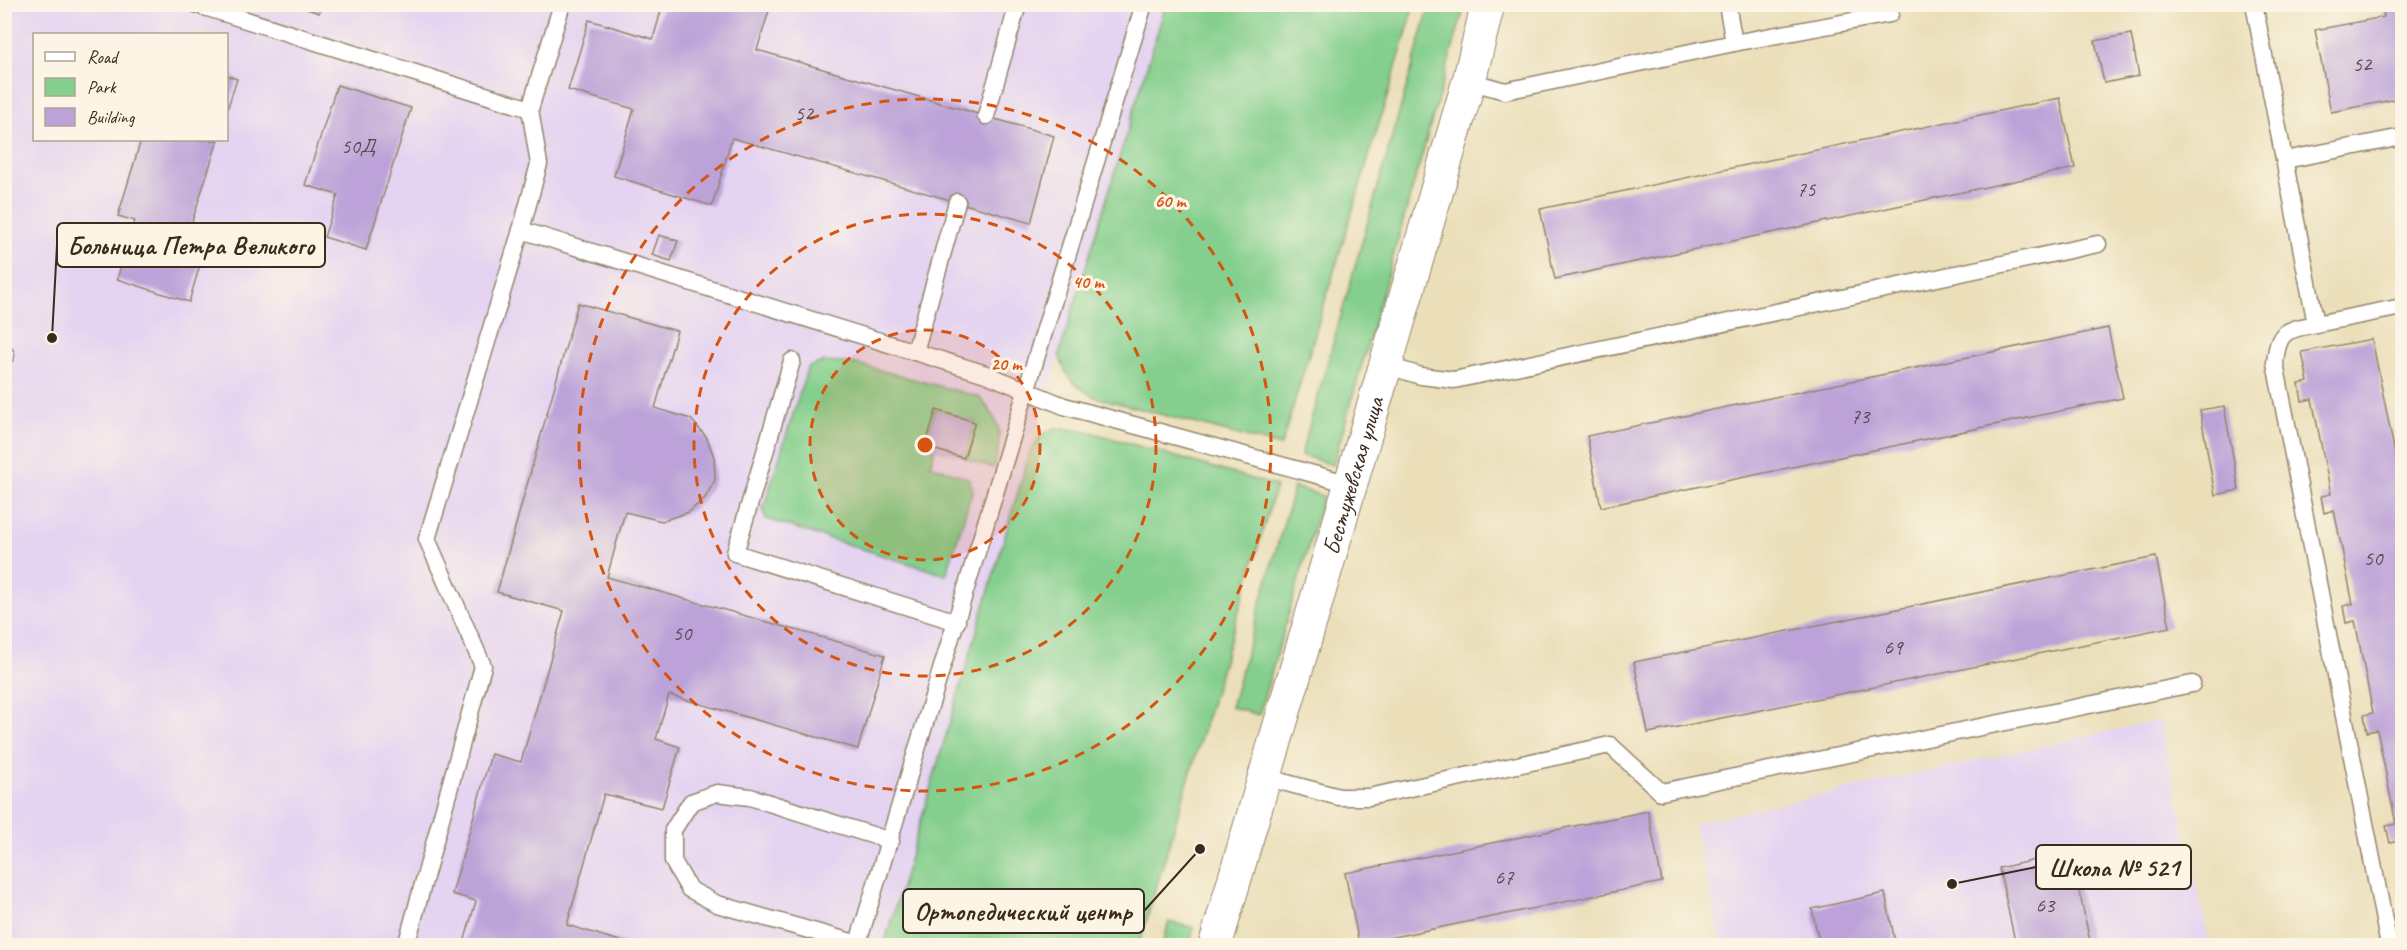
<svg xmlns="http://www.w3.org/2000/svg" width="2407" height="950" font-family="Caveat,sans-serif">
  <rect width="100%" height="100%" fill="#fcf5e5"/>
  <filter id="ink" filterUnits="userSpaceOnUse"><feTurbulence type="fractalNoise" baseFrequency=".0167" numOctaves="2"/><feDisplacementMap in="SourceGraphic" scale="12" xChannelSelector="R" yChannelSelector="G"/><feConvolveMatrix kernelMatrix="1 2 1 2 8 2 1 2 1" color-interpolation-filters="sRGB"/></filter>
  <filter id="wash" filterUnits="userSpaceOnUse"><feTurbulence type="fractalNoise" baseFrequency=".008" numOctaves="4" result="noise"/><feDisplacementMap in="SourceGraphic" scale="24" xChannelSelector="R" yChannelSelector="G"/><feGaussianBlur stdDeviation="1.35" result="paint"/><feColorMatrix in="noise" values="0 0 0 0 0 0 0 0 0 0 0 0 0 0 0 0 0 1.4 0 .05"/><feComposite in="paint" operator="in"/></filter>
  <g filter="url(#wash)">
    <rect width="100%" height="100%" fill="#ebdfba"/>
    <g fill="#e4d3f1" fill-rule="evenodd">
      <path d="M5,5H1166L1030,451L884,945L5,946ZM34,34H226V140H34Z"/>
      <path d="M2160,720L2210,945H1722L1694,823Z"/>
    </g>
    <g fill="#84cf8d" stroke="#607c56" stroke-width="1.5">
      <path d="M1166,4L1413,5L1410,21L1281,446L1095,397C1073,385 1067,379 1059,355Z"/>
      <path d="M1430,5H1465L1333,465L1301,455Z"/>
      <path d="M823,362L857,364L979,397C1002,423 1004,435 993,468L964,458L975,422L935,410L925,446L935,450L930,465L968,478L973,489L946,575L766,519L763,509L808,367Z"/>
      <path d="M1056,428L1087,431L1276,486L1139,945H884L1030,451L1043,434Z"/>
      <path d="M1294,487L1323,496L1259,715L1231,707Z"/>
      <path d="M1169,922L1194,928L1189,945H1162Z"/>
    </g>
    <g id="blocks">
      <g fill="#bca2d8">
        <path d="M293,4H322L319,13Z"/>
        <path d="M663,4H771L757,50L1054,136L1031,223L732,138L712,206L614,176L634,109L568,90L589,20L653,39Z"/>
        <path d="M2382,4H2402V98L2331,112L2315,30L2384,17Z"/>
        <path d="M2131,34L2139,76L2104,83L2095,41Z"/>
        <path d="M226,75L237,79L227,110H226Z"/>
        <path d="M337,85L411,108L366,250L324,237L338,195L305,185Z"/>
        <path d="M2060,98L2075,168L1555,279L1540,209Z"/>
        <path d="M141,140H218L188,234L207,241L189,302L117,279L135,221L118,216Z"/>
        <path d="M659,235L678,241L671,261L652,255Z"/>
        <path d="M578,303L677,331L655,408L691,419L707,438L714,457L715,480L705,498L689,512L662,521L625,512L607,577L885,655L858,749L669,695L656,739L680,747L662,808L604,794L567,925L636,946H463L476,901L452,894L491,754L521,762L564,611L497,592Z"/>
        <path d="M2108,328L2123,398L1601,507L1587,436Z"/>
        <path d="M2372,339L2402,489L2401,853L2399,841L2390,843L2386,826L2396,824L2377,730L2367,732L2364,715L2373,713L2355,621L2346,623L2343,606L2353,604L2334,510L2324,513L2321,496L2331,494L2312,399L2302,401L2299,384L2308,382L2302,352Z"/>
        <path d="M2224,406L2239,490L2215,495L2200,410Z"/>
        <path d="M936,410L975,422L964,458L925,447Z"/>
        <path d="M2156,557L2170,627L1648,733L1634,662Z"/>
        <path d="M1648,811L1662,882L1359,944L1345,873Z"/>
        <path d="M2071,852L2091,946H2000L2015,941L1999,868Z"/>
        <path d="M1885,893L1896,946H1820L1812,909Z"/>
      </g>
    </g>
  </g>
  <g filter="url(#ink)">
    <use href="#blocks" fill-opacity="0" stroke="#93846c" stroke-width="1.5"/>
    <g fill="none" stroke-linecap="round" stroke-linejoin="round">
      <defs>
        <g id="service">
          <path d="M195,4L530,109L562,4"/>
          <path d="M1727,4L1734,43"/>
          <path d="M2254,4L2316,324C2286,330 2278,330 2275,363L2389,946"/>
          <path d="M1469,81L1505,91L1734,43L1890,14"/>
          <path d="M986,116L1018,4"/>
          <path d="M2285,160L2402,137"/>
          <path d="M521,230L986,374L1064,406L1350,484"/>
          <path d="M2316,324L2402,307"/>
          <path d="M915,352L957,202"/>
          <path d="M4,353L6,355"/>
          <path d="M792,361L735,553L957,622"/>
          <path d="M1385,365L1421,376L1454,380L2098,244"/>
          <path d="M1264,777L1339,797H1369L1610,745L1661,792L2192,684"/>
          <path d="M858,944L717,904L689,889L673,861V830L691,802L717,793L750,797L891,841"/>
          <path d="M406,946L483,666L427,539L521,230L539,164L530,109"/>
          <path d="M857,946L1144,4"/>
        </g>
        <g id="tertiary">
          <path id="s1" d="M1215,946L1469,81L1488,4"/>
        </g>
      </defs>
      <use href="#service" stroke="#93846c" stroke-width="19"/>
      <use href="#tertiary" stroke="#93846c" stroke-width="35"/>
      <use href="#service" stroke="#fff" stroke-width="16"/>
      <use href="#tertiary" stroke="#fff" stroke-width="33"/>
    </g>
  </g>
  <circle cx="925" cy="445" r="115" fill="#d7540e" fill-opacity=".12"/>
  <g fill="none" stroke="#d7540e" stroke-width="3" stroke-dasharray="10 8">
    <circle cx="925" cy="445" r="115"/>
    <circle cx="925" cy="445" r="231"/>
    <circle cx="925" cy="445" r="346"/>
  </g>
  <g text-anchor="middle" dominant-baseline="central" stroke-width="6" stroke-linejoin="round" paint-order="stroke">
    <g font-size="21" fill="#5b484c">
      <text x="2362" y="64">52</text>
      <text x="804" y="113">52</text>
      <text x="358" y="146">50Д</text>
      <text x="1806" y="189">75</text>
      <text x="1860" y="416">73</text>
      <text x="2373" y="558">50</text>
      <text x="682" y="633">50</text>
      <text x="1893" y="647">69</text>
      <text x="1504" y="877">67</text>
      <text x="2045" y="905">63</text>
    </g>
    <g font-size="24" fill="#3b2a1e" stroke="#fcf5e5">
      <text stroke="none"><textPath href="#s1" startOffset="490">Бестужевская улица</textPath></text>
    </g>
  </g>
  <circle cx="925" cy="445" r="9" fill="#d7540e" stroke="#fcf5e5" stroke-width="3"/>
  <g font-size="18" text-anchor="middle" font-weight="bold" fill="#d7540e" stroke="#fcf5e5" stroke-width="6" stroke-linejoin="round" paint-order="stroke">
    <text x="1170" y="207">60 m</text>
    <text x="1088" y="288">40 m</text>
    <text x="1006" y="370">20 m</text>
  </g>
  <path fill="none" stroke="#3b2a1e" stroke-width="2" d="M52 338L57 245M1952 884L2036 867M1200 849L1144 911"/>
  <g fill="#3b2a1e" stroke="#fcf5e5" stroke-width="2">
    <circle cx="52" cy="338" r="6"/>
    <circle cx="1952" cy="884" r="6"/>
    <circle cx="1200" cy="849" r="6"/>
  </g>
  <g fill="#fcf5e5" stroke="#3b2a1e" stroke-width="2">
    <rect x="57" y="223" width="268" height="44" rx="6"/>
    <rect x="2036" y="845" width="155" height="44" rx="6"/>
    <rect x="903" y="889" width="241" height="44" rx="6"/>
  </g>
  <g font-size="26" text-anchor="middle" font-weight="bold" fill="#3b2a1e">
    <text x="191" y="254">Больница Петра Великого</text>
    <text x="2114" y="876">Школа № 521</text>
    <text x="1023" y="920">Ортопедический центр</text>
  </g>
  <rect width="2407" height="950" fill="none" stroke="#fcf5e5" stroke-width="24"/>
  <rect x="33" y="33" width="195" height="108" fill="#fcf5e5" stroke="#afa495" stroke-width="1.5"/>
  <rect x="45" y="52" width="30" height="9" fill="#ffffff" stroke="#afa495" stroke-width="1.5"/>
  <text x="87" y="63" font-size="18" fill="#3b2a1e">Road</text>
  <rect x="45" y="78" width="30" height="18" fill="#84cf8d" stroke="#afa495" stroke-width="1.5"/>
  <text x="87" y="93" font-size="18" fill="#3b2a1e">Park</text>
  <rect x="45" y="108" width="30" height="18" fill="#bca2d8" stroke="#afa495" stroke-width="1.5"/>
  <text x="87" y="123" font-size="18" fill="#3b2a1e">Building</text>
</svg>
